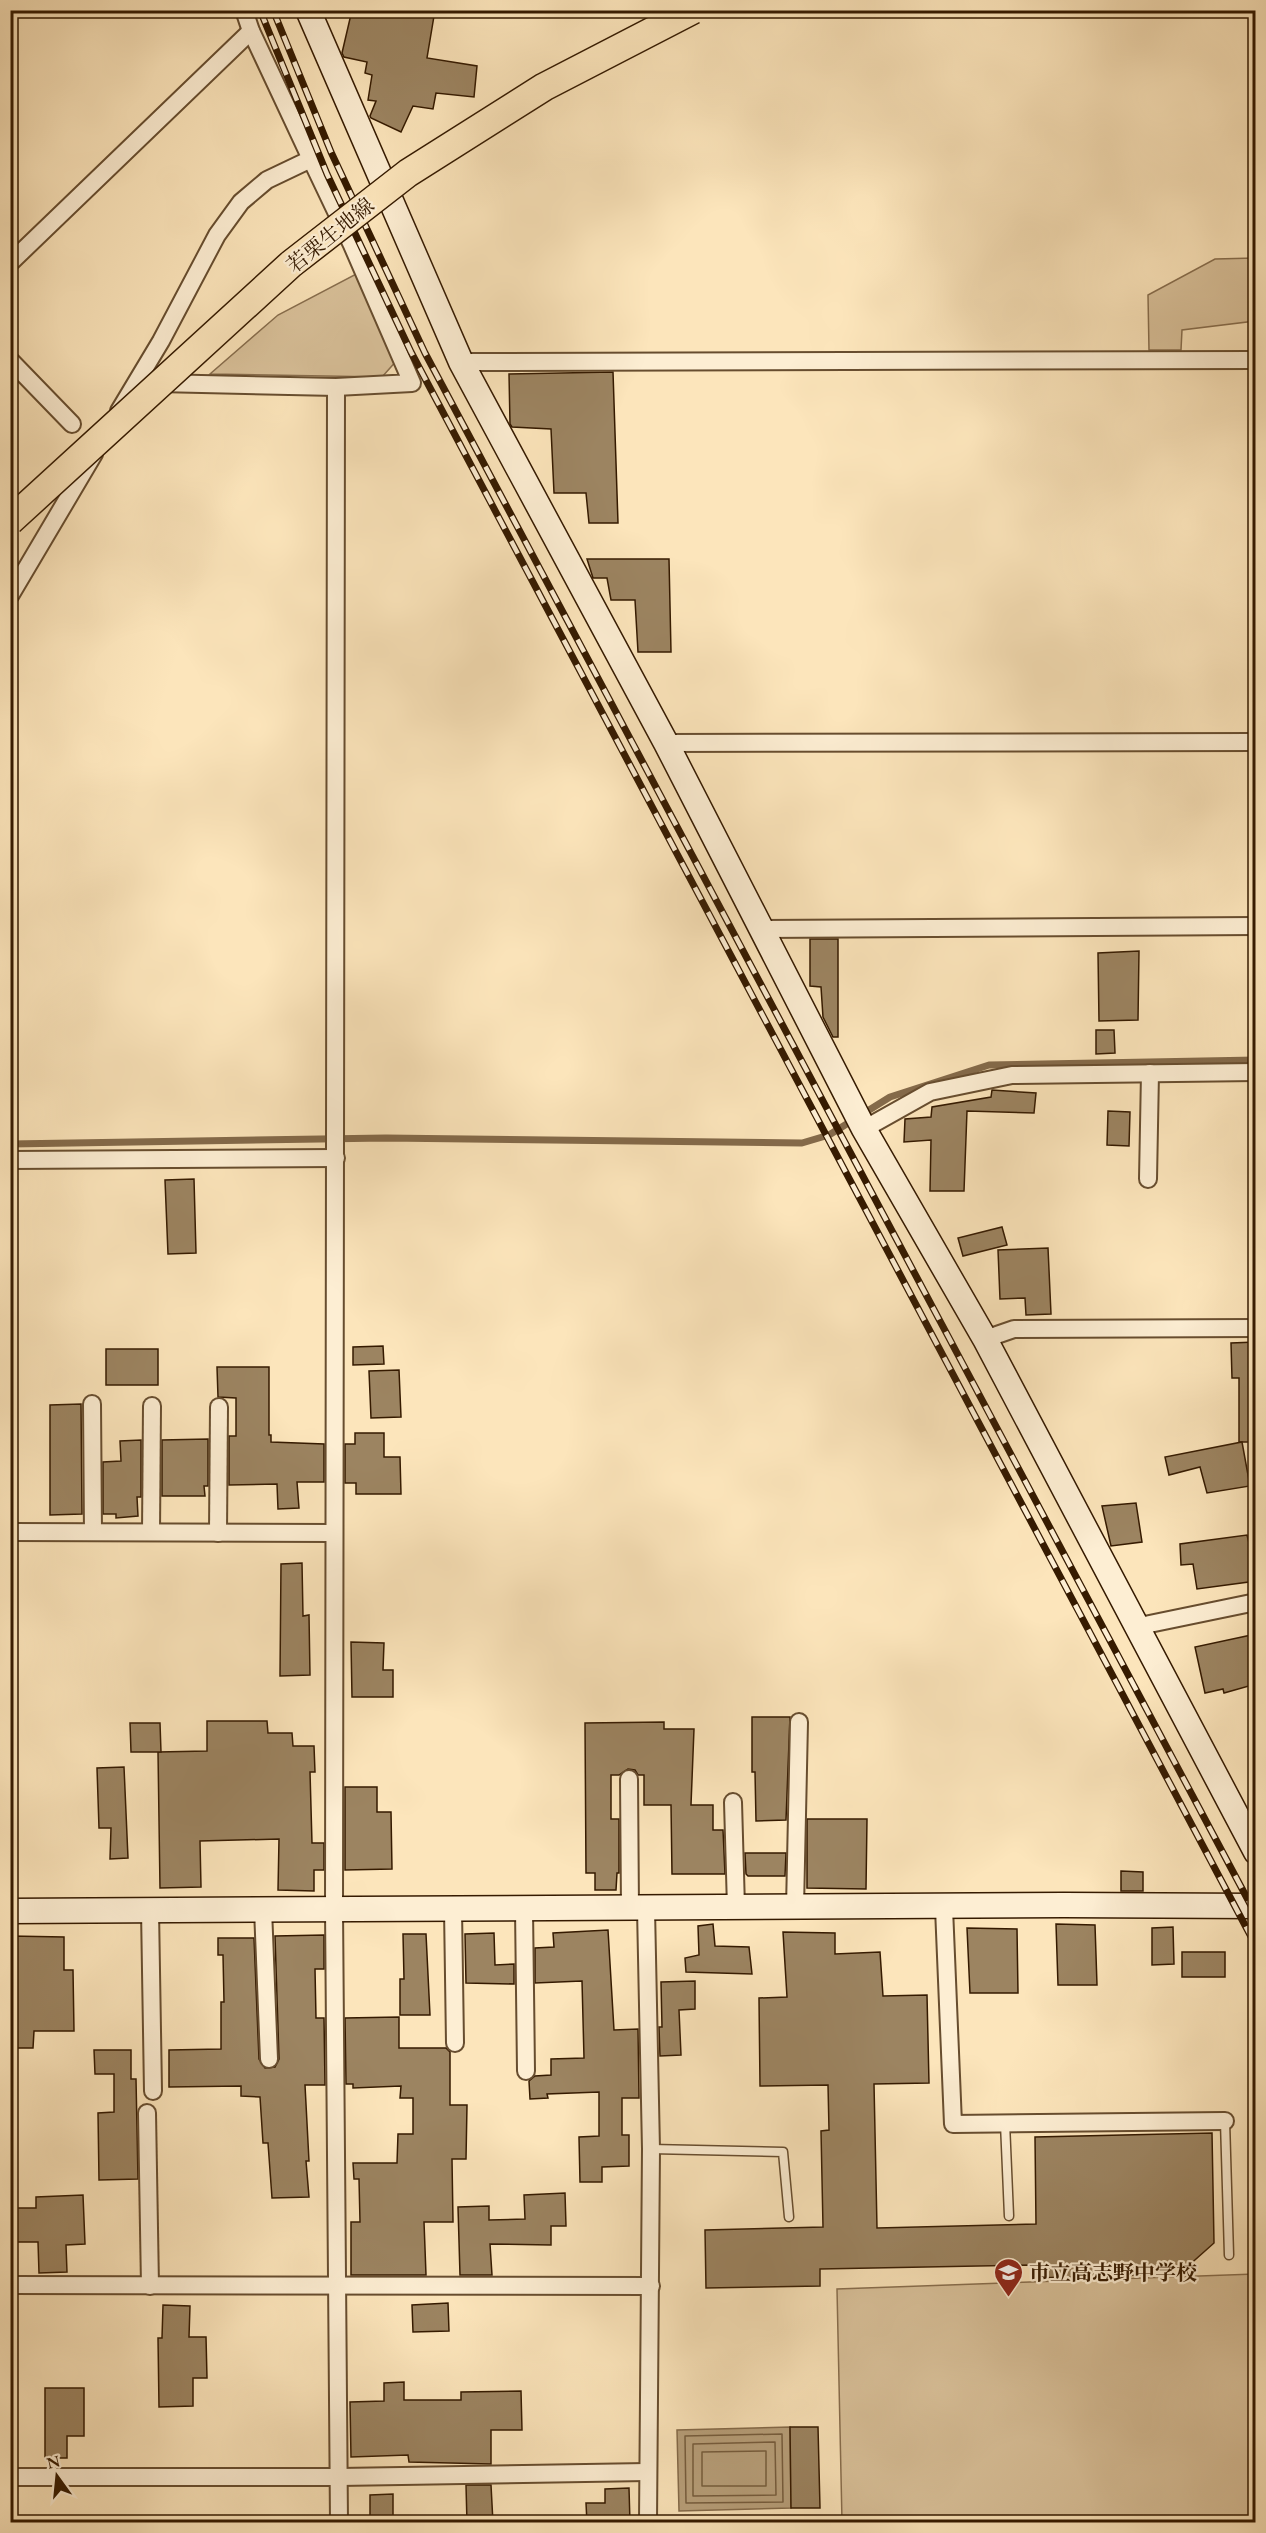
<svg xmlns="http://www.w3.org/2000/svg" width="1266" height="2533" font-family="'EB Garamond','Noto Serif JP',serif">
  <rect width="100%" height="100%" fill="#fce5bb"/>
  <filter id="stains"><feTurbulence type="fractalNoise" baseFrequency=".00333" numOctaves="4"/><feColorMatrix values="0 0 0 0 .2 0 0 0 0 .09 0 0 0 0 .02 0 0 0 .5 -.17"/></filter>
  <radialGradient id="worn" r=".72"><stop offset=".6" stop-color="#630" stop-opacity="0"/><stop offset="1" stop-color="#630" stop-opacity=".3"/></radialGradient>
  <g fill="#dac29b" stroke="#886e4e" stroke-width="1.5">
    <path d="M1255,258V321L1182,330L1181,350H1149L1148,295L1215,259Z"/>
    <path d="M360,272L398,359L382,377L210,374L278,315Z"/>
    <path d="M1255,2274V2522H842L837,2289Z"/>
  </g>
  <path fill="#b8a07b" stroke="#846a4a" stroke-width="1.5" d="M790,2427L791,2508L679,2511L677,2430Z"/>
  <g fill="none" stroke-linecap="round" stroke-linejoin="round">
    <g stroke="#765d3e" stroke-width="1.5">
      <path d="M782,2434L783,2502L686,2503L685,2436Z"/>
      <path d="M775,2442L776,2495L693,2496V2444Z"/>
      <path d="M766,2451V2486H702V2452Z"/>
    </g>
    <path stroke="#846a4a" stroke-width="7" d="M10,1144L386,1138L802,1143L829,1135L890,1097L989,1065L1256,1060"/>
  </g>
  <g fill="#9c8461" stroke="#351a00" stroke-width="1.5">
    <path d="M352,10H435L427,58L477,66L474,97L436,93L433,109L413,106L401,132L371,118L370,116L376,101L368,100L372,75L365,73L367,62L344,57L342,53Z"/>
    <path d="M613,372L618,523H589L586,493H554L551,429L512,427L510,424L509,374Z"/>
    <path d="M587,559H669L671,652H638L635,600H611L607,578H593Z"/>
    <path d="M810,939H838V1037H833L823,1017L821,987L810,986Z"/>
    <path d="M1139,951L1138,1020L1099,1021L1098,953Z"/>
    <path d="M1096,1030H1114L1115,1053L1096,1054Z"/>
    <path d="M992,1090L1036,1093L1034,1113L967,1111L964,1191H930L931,1140L904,1142L905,1119L931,1117L932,1107L991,1097Z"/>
    <path d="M1108,1111L1130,1112L1129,1146L1107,1145Z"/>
    <path d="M194,1179L196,1253L168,1254L165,1180Z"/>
    <path d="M1002,1227L1007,1245L963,1256L958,1238Z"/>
    <path d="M1048,1248L1051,1314L1026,1315L1025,1298L1000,1299L998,1250Z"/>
    <path d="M1256,1342V1442H1239V1378H1232L1231,1343Z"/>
    <path d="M383,1346L384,1364L353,1365V1347Z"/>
    <rect x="106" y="1349" width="52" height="36"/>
    <path d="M217,1367H269V1435H271V1442L324,1444V1482H297L299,1508L278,1509L277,1484L229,1485V1436H236V1398L218,1397Z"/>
    <path d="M399,1370L401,1417L371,1418L369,1371Z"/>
    <path d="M81,1404L82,1514L50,1515V1405Z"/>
    <path d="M355,1433H384V1457H400L401,1494H356V1483H345V1444H355Z"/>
    <path d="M208,1439V1486H204L205,1496H162V1440Z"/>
    <path d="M141,1440V1497H137L138,1516L116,1518V1514H103V1462L121,1461L120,1441Z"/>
    <path d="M1242,1442L1250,1486L1207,1493L1200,1467L1169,1475L1165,1457Z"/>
    <path d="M1136,1503L1142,1542L1111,1546L1102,1506Z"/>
    <path d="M1247,1535L1252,1555H1256V1581L1197,1589L1193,1564L1181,1565L1180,1544Z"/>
    <path d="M302,1563L303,1616L309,1615L310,1675L280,1676L281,1564Z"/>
    <path d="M1256,1634V1684L1224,1693L1223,1689L1205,1693L1195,1647Z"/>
    <path d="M351,1642L384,1643L383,1670H393V1697H352Z"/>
    <path d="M752,1717H790L786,1820L756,1821L755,1772H752Z"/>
    <path d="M207,1721H267L268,1733H292L293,1746H314L315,1772H310L312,1843H324V1870H314V1891L278,1890L279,1839L200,1841L201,1887L160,1888L158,1752L207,1751Z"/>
    <path d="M664,1722V1729H694L691,1805H713V1830H723L725,1874H672L671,1805H644V1775H638L635,1770L628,1769L619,1775H611V1819H619V1873H617L616,1890H595V1873H586L585,1723Z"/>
    <path d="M130,1723H160L161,1752H131Z"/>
    <path d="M124,1767L128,1858L110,1859L111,1828H99L97,1768Z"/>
    <path d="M345,1787H377V1812H391L392,1869L345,1870Z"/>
    <path d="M807,1819H867L866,1889L807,1888Z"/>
    <path d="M745,1853H786L785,1876H748L746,1874Z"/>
    <path d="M1121,1871L1143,1872V1891H1121Z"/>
    <path d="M713,1924L715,1946L749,1947L752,1974L686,1972L685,1958L699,1955L698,1926Z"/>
    <path d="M1056,1924L1095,1925L1097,1985H1058Z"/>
    <path d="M1173,1927L1174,1964L1152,1965V1928Z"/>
    <path d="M967,1928L1017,1929L1018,1993H970Z"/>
    <path d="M608,1930L614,2030L638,2029L639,2098H622V2135H629V2166L602,2167V2182H580L579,2137L599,2136V2092L547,2094L548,2098L530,2099L529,2081L535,2076L551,2075V2059L584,2058L582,1981L535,1983V1948L554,1947L553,1933Z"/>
    <path d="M783,1932L835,1933V1954L880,1952L883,1996L927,1995L929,2083L874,2084L877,2228L1036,2224L1035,2137L1212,2133L1214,2243L1187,2267H1149V2275L1033,2278L1032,2265L820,2269V2286L706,2288L705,2230L823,2227L821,2131L829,2130L828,2085L760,2086L759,1998L787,1997Z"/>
    <path d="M494,1933L495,1965L514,1964V1984L466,1983L465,1934Z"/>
    <path d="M403,1934H426L430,2015H400V1979H404Z"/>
    <path d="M324,1935V1969H315L316,2018H324L325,2085H305L309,2161H306L309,2197L272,2198L268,2143H263L260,2097L241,2096V2086L169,2087V2050L221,2049V2002H224L223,1955H218V1938H254L259,2059L265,2068L275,2067L279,2059L275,1936Z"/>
    <path d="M10,1936L64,1937V1970H73L74,2031H34L33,2048H10Z"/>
    <rect x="1182" y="1952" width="43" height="25"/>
    <path d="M695,1981V2009L679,2010L681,2055L660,2056L659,2027H662L661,1982Z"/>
    <path d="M399,2017V2048H446L450,2052V2105H467L466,2159H452L453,2222H424L426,2275H351V2222H360L359,2179H354L353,2163H397L398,2134H413V2098H400L401,2086L353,2088V2084H346L345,2018Z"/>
    <path d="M94,2050H131V2079H136L138,2179L99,2180L98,2113L114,2112V2074H95Z"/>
    <path d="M565,2193L566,2226H551V2245L490,2244L492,2275H460L458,2207L489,2206V2220L525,2219L524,2195Z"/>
    <path d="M83,2195L85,2244L66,2245L67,2272L39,2273L38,2242H10V2208H36V2197Z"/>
    <path d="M448,2303L449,2331L413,2332L412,2305Z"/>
    <path d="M163,2305L190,2306L189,2337H206L207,2378H193V2406L159,2407L158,2338H162Z"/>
    <path d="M404,2382V2400H461V2392L521,2391L522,2430H491V2464L409,2462L408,2455L351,2457L350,2402L384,2401V2383Z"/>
    <path d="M45,2388H84V2436H67V2458H45Z"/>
    <path d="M790,2427H818L820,2508H791Z"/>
    <path d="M466,2485H491L493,2523H467Z"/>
    <path d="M629,2488L630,2523H587L586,2503H605V2489Z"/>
    <path d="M393,2494V2522H370V2495Z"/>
  </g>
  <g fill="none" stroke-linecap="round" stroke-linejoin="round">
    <defs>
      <g id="lane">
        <path d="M1225,2121L1229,2255"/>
        <path d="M1005,2123L1009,2216"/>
        <path d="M651,2149L783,2152L789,2217"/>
      </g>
      <g id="street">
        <path d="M10,263L251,31"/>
        <path d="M10,360L72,424"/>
        <path d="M461,362L1256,360"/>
        <path d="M158,383L336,387L412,383L352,245L311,159"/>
        <path d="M336,387L334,1909L339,2522"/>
        <path d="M119,411L161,341L217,235L241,202L267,180L311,159L251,31L244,10"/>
        <path d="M10,596L94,454"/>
        <path d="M666,743L1256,742"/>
        <path d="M762,929L1256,926"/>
        <path d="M864,1129L930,1092L1012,1075L1256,1072"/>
        <path d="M10,1160L336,1158"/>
        <path d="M1148,1179L1150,1073"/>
        <path d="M985,1339L1014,1329L1256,1328"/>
        <path d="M92,1404L93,1532"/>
        <path d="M10,1532L334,1533"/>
        <path d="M151,1532L152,1406"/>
        <path d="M218,1533L219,1407"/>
        <path d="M1135,1627L1256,1602"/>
        <path d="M629,1779L630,1909"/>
        <path d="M733,1802L736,1908"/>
        <path d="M795,1908L799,1722"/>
        <path d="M944,1908L953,2124L1225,2121"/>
        <path d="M263,1909L269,2059"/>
        <path d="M453,1909L455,2043"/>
        <path d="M524,1909L526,2071"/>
        <path d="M646,1909L651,2149L648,2522"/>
        <path d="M150,1910L153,2091"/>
        <path d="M147,2113L150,2286"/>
        <path d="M10,2285L651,2286"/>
        <path d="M10,2477H340L647,2472"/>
      </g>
      <g id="secondary">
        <path d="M308,10L461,362L666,743L864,1129L985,1339L1256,1852"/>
        <path d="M10,1911L1064,1905L1256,1906"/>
      </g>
    </defs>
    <use href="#lane" stroke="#674d2f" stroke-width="11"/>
    <use href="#street" stroke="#674d2f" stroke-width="20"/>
    <use href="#secondary" stroke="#351a00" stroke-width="27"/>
    <use href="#lane" stroke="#fdeed3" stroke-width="8"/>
    <use href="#street" stroke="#fdeed3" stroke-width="16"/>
    <use href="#secondary" stroke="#fdeed3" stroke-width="24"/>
    <defs>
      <g id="rail">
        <path d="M260,10L327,174L411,352L1256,1946"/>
        <path d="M273,10L331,152L425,353L1256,1915"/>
      </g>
    </defs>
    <use href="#rail" stroke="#351a00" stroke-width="7"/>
    <use href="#rail" stroke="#fdeed3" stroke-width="4.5" stroke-dasharray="14" stroke-linecap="butt"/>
    <defs>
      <path id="primary-bridge" d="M10,521L291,264L408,173L544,87L693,10"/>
    </defs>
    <use href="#primary-bridge" stroke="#351a00" stroke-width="30" stroke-linecap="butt"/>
    <use href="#primary-bridge" stroke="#fce5bb" stroke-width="27"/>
  </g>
  <defs>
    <symbol id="school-pin" viewBox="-11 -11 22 30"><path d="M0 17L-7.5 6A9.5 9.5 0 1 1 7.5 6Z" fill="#8f2418" stroke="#fdeed3"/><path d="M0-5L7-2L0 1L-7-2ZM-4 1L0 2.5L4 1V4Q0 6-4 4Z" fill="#fff"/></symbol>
  </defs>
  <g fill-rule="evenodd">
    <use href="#school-pin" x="992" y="2256" width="33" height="45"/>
  </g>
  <g text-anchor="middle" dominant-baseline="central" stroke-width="4.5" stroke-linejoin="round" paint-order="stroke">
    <g font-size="21" fill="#351a00" stroke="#fdeed3">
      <text transform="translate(330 235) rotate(-39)">若栗生地線</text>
    </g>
    <g font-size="21" font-weight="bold" fill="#351a00" stroke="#fdeed3" text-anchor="start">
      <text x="1029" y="2272">市立高志野中学校</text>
    </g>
  </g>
  <rect width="1266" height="2533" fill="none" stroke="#fce5bb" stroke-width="36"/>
  <rect x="12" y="12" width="1242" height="2509" fill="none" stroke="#351a00" stroke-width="3"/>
  <rect x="18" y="18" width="1230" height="2497" fill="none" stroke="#351a00" stroke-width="1.5"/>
  <g transform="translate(57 2476) rotate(345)" stroke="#fdeed3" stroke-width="4.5" paint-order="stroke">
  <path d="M0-4.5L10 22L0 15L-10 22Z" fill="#351a00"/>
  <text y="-9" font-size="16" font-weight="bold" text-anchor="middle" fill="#351a00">N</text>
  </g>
  <rect width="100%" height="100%" filter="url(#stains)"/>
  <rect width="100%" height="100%" fill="url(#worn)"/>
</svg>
